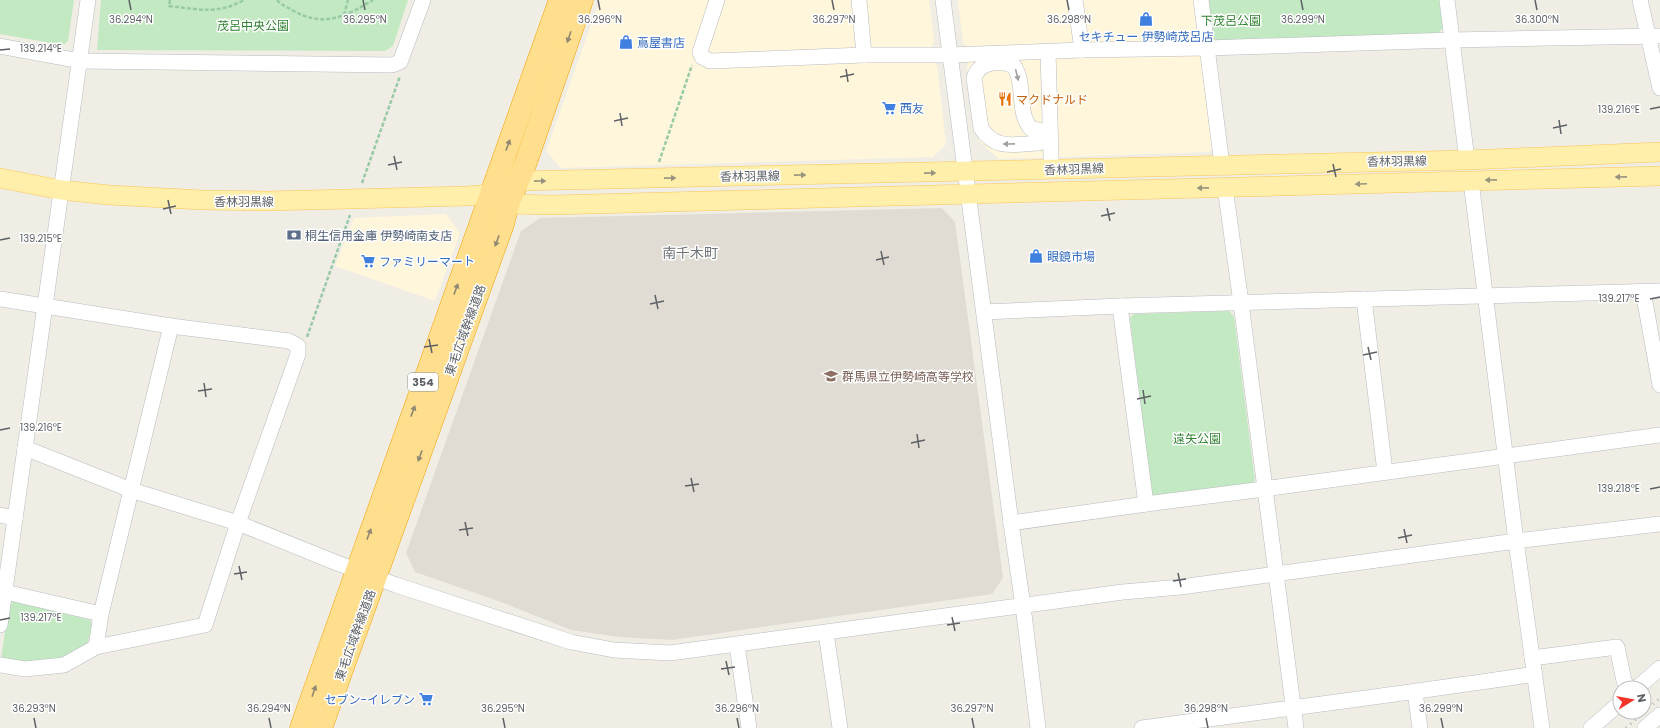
<svg xmlns="http://www.w3.org/2000/svg" width="1660" height="728" font-family="Poppins,'Noto Sans JP',sans-serif">
  <rect width="100%" height="100%" fill="#f0ede5"/>
  <g fill="#fff6db">
    <path d="M600,0H929L934,40L932,47L933,60L937,65L946,144L933,157L561,168L546,151Z"/>
    <path d="M958,0H1195L1215,146L1209,152L999,159L979,141L967,66L969,61L966,47L963,42Z"/>
    <path d="M446,214L460,233L435,301L335,266L354,218Z"/>
  </g>
  <path fill="#e0dcd3" d="M942,208L955,222L1003,578L992,594L672,640L619,637L571,630L501,602L415,572L406,553L521,231L540,218Z"/>
  <g fill="#c2e9c1">
    <path d="M0,0H74L68,41L63,45L0,34Z"/>
    <path d="M101,0H408L393,46L385,51L97,50Z"/>
    <path d="M1208,0H1439L1443,28L1437,34L1218,41L1213,38Z"/>
    <path d="M1229,311L1234,317L1255,481L1250,485L1154,498L1151,493L1130,318L1134,314Z"/>
    <path d="M14,601L90,620L92,625L87,646C56,663 36,664 1,659L9,604Z"/>
  </g>
  <g fill="none" stroke-linecap="round" stroke-linejoin="round">
    <defs>
      <g id="minor">
        <path d="M88,0L25,448L131,490L238,523L337,563L396,585L571,642L614,650L670,653L1123,592L1181,587L1516,541L1660,524"/>
        <path d="M717,0L700,52L702,57L710,61L864,55H950L1082,50L1207,48L1452,40L1660,36"/>
        <path d="M859,0L864,55"/>
        <path d="M943,0L1011,523L1023,606L1038,728"/>
        <path d="M1075,0L1082,50"/>
        <path d="M1201,0L1222,165"/>
        <path d="M1447,0L1467,160"/>
        <path d="M1640,0L1660,88"/>
        <path d="M0,46L80,61L392,65L400,62L402,57L423,0"/>
        <path d="M1048,51L1051,156L1052,170"/>
        <path d="M1044,136L1039,143C1016,144 995,151 981,128L974,78C979,61 1000,60 1014,66C1026,84 1016,111 1031,129L1039,130L1044,136L1050,135"/>
        <path d="M1471,181L1516,541L1542,728"/>
        <path d="M1225,187L1241,303L1296,728"/>
        <path d="M1643,291L1660,385"/>
        <path d="M0,299L171,326L289,341L298,346V354L238,523L205,625L96,647L64,665L25,669L0,665"/>
        <path d="M1364,299L1385,472"/>
        <path d="M1121,306V314L1146,504"/>
        <path d="M984,312L1121,306L1660,291"/>
        <path d="M0,515L15,518"/>
        <path d="M1011,523L1146,504L1264,489L1660,435"/>
        <path d="M5,592L101,614L171,326"/>
        <path d="M0,625L25,448"/>
        <path d="M826,633L840,728"/>
        <path d="M737,645L749,728"/>
        <path d="M96,647L101,614"/>
        <path d="M1532,658L1617,647L1624,681L1629,688"/>
        <path d="M1637,688L1660,668"/>
        <path d="M1415,692L1420,728"/>
        <path d="M1142,728C1273,710 1404,694 1535,674"/>
        <path d="M1591,728L1620,703"/>
        <path d="M1645,728L1660,715"/>
      </g>
      <g id="major">
        <path d="M0,178L61,190L109,195L202,200L268,201L468,196L490,194L518,181L1467,160L1660,152"/>
        <path d="M496,197L508,204L552,205L1660,176"/>
      </g>
      <g id="highway">
        <path d="M301,728L560,0"/>
        <path d="M321,728L503,224L508,204L526,162L582,0"/>
      </g>
    </defs>
    <use href="#minor" stroke="#b8bbc0" stroke-width="16"/>
    <use href="#major" stroke="#f9c756" stroke-width="20"/>
    <use href="#highway" stroke="#f5a200" stroke-width="23"/>
    <g stroke="#99caa6" stroke-width="2.5" stroke-dasharray="4 2" stroke-linecap="butt">
      <path d="M170,0L169,6C198,9 217,15 244,0"/>
      <path d="M277,0C281,5 287,7 292,10C323,28 345,17 373,0"/>
      <path d="M344,15L348,0"/>
      <path d="M659,162L692,65"/>
      <path d="M362,183L400,76"/>
      <path d="M307,337L350,215"/>
    </g>
    <use href="#minor" stroke="#fff" stroke-width="15"/>
    <use href="#major" stroke="#ffefab" stroke-width="19"/>
    <use href="#highway" stroke="#ffdf8d" stroke-width="22"/>
    <path stroke="#b4b5b6" stroke-width="3" stroke-dasharray="1 5" stroke-linecap="butt" d="M1626,728L1660,698"/>
  </g>
  <defs><path id="oneway-solid" d="M-6-.8H1V-3.2L6.5 0L1 3.2V.8H-6Z"/></defs>
  <g fill="#8e8772">
    <use href="#oneway-solid" transform="translate(569 37) rotate(109)"/>
    <use href="#oneway-solid" transform="translate(508 145) rotate(-70)"/>
    <use href="#oneway-solid" transform="translate(497 241) rotate(110)"/>
    <use href="#oneway-solid" transform="translate(456 289) rotate(-70)"/>
    <use href="#oneway-solid" transform="translate(413 411) rotate(-70)"/>
    <use href="#oneway-solid" transform="translate(420 456) rotate(110)"/>
    <use href="#oneway-solid" transform="translate(369 534) rotate(-70)"/>
    <use href="#oneway-solid" transform="translate(314 691) rotate(-71)"/>
  </g>
  <g fill="#9ea0a3">
    <use href="#oneway-solid" transform="translate(1017 75) rotate(76)"/>
    <use href="#oneway-solid" transform="translate(1009 144) rotate(179)"/>
  </g>
  <g fill="#96937e">
    <use href="#oneway-solid" transform="translate(930 173) rotate(-1)"/>
    <use href="#oneway-solid" transform="translate(800 175) rotate(-1)"/>
    <use href="#oneway-solid" transform="translate(1621 177) rotate(179)"/>
    <use href="#oneway-solid" transform="translate(670 178) rotate(-1)"/>
    <use href="#oneway-solid" transform="translate(1491 180) rotate(179)"/>
    <use href="#oneway-solid" transform="translate(540 181) rotate(-1)"/>
    <use href="#oneway-solid" transform="translate(1361 184) rotate(178)"/>
    <use href="#oneway-solid" transform="translate(1203 188) rotate(179)"/>
  </g>
  <path fill="none" stroke="#5d6166" stroke-width="1.5" d="M129,0L131,10M363,0L365,10M598,0L600,10M832,0L834,10M1067,0L1069,10M1301,0L1303,10M1535,0L1537,10M0,50L10,49M846,69L848,82M840,77L854,74M1650,109L1660,107M620,113L622,126M1559,120L1561,134M614,121L628,118M1553,128L1567,125M394,156L397,170M1333,164L1336,177M388,165L402,162M1327,172L1341,169M168,200L171,214M1107,208L1110,221M163,209L176,206M1101,216L1115,213M0,240L10,238M881,251L884,265M876,260L889,257M655,295L658,309M1650,299L1660,297M650,304L664,301M429,339L432,353M424,347L438,345M1368,347L1371,360M1363,355L1377,352M204,383L206,397M1143,390L1145,404M198,391L212,389M1137,399L1151,396M0,430L10,428M917,434L919,448M911,443L925,440M691,478L694,492M685,486L699,484M1650,489L1660,487M465,522L468,536M1404,529L1407,543M459,530L473,528M1398,538L1412,535M239,566L242,580M1178,573L1181,587M234,574L247,572M1173,581L1186,579M952,617L955,631M0,620L10,618M947,625L960,623M726,661L729,675M721,669L735,667M34,718L36,728M269,718L271,728M503,718L505,728M737,718L739,728M972,718L974,728M1206,718L1208,728M1441,718L1443,728"/>
  <defs>
    <symbol id="shop-bare" viewBox="-9 -9 18 18"><path d="M-5-2.5h2.3a2.7 3.5 0 0 1 5.4 0H5L5.5 6h-11ZM-1.5-2.5h3a1.5 2.3 0 0 0-3 0Z" fill="#3f7fe0" stroke="#fff" stroke-width="2.5" paint-order="stroke"/></symbol>
    <symbol id="restaurant-bare" viewBox="-9 -9 18 18"><path d="M-5-6h1v4h1v-4h1v4h1v-4h1v5L-1.5 .5V6h-2V.5L-5-1ZM5-6V6H3V1.5H1.5Q1.5-4 5-6Z" fill="#e8710a" stroke="#fff" stroke-width="2.5" paint-order="stroke"/></symbol>
    <symbol id="supermarket-bare" viewBox="-9 -9 18 18"><path d="M-6-5.5h2.5l.6 2H6L4.5 2H-2.5L-4.4-4H-6ZM-1.5 3.2a1.3 1.3 0 1 0 .1 0ZM3 3.2a1.3 1.3 0 1 0 .1 0Z" fill="#3f7fe0" stroke="#fff" stroke-width="2.5" paint-order="stroke"/></symbol>
    <symbol id="bank-bare" viewBox="-9 -9 18 18"><path d="M-6-4H6V4H-6ZM0-2.3a2.3 2.3 0 1 0 0 4.6a2.3 2.3 0 1 0 0-4.6Z" fill="#5c6f8a" stroke="#fff" stroke-width="2.5" paint-order="stroke"/></symbol>
    <symbol id="school-bare" viewBox="-9 -9 18 18"><path d="M0-5L7-2L0 1L-7-2ZM-4 1L0 2.5L4 1V4Q0 6-4 4Z" fill="#8d6e63" stroke="#fff" stroke-width="2.5" paint-order="stroke"/></symbol>
  </defs>
  <g fill-rule="evenodd">
    <use href="#shop-bare" x="1136" y="9" width="20" height="20"/>
    <use href="#shop-bare" x="616" y="32" width="20" height="20"/>
    <use href="#restaurant-bare" x="995" y="89" width="20" height="20"/>
    <use href="#supermarket-bare" x="879" y="98" width="20" height="20"/>
    <use href="#bank-bare" x="284" y="225" width="20" height="20"/>
    <use href="#shop-bare" x="1026" y="246" width="20" height="20"/>
    <use href="#supermarket-bare" x="358" y="251" width="20" height="20"/>
    <use href="#school-bare" x="821" y="366" width="20" height="20"/>
    <use href="#supermarket-bare" x="416" y="689" width="20" height="20"/>
  </g>
  <g text-anchor="middle" dominant-baseline="central" stroke-width="3" stroke-linejoin="round" paint-order="stroke">
    <rect fill="#fff" stroke="#8e9094" stroke-width="1" x="408" y="373" width="30" height="18" rx="3"/>
    <g font-size="11" font-weight="bold" fill="#5d6166">
      <text x="423" y="382">354</text>
    </g>
    <g font-size="12" fill="#308231" stroke="#fff">
      <text x="1231" y="20">下茂呂公園</text>
      <text x="253" y="25">茂呂中央公園</text>
      <text x="1197" y="438">遠矢公園</text>
    </g>
    <g font-size="12" fill="#366cbe" stroke="#fff" text-anchor="start">
      <text x="1146" y="36" text-anchor="middle">セキチュー 伊勢崎茂呂店</text>
      <text x="637" y="42">蔦屋書店</text>
      <text x="900" y="108">西友</text>
      <text x="1047" y="256">眼鏡市場</text>
      <text x="379" y="261">ファミリーマート</text>
      <text x="415" y="699" text-anchor="end">セブン-イレブン</text>
    </g>
    <g font-size="12" fill="#c56008" stroke="#fff" text-anchor="start">
      <text x="1016" y="99">マクドナルド</text>
    </g>
    <g font-size="12" fill="#5d6166" stroke="#fff">
      <text transform="translate(1397 161) rotate(-1)">香林羽黒線</text>
      <text transform="translate(1074 169) rotate(-2)">香林羽黒線</text>
      <text transform="translate(750 176) rotate(-1)">香林羽黒線</text>
      <text x="244" y="201">香林羽黒線</text>
      <text transform="translate(465 330) rotate(-70)">東毛広域幹線道路</text>
      <text transform="translate(355 635) rotate(-70)">東毛広域幹線道路</text>
    </g>
    <g font-size="12" fill="#4e5e75" stroke="#fff" text-anchor="start">
      <text x="305" y="235">桐生信用金庫 伊勢崎南支店</text>
    </g>
    <g font-size="12" fill="#785e54" stroke="#fff" text-anchor="start">
      <text x="842" y="376">群馬県立伊勢崎高等学校</text>
    </g>
    <g font-size="14" fill="#6e7378" stroke="#fff">
      <text x="690" y="253">南千木町</text>
    </g>
  </g>
  <g font-size="10" text-anchor="middle" fill="#5d6166" stroke="#fff" stroke-width="3" stroke-linejoin="round" paint-order="stroke">
    <text x="131" y="23">36.294°N</text>
    <text x="365" y="23">36.295°N</text>
    <text x="600" y="23">36.296°N</text>
    <text x="834" y="23">36.297°N</text>
    <text x="1069" y="23">36.298°N</text>
    <text x="1303" y="23">36.299°N</text>
    <text x="1537" y="23">36.300°N</text>
    <text x="41" y="52">139.214°E</text>
    <text x="1619" y="113">139.216°E</text>
    <text x="41" y="242">139.215°E</text>
    <text x="1619" y="302">139.217°E</text>
    <text x="41" y="431">139.216°E</text>
    <text x="1619" y="492">139.218°E</text>
    <text x="41" y="621">139.217°E</text>
    <text x="34" y="712">36.293°N</text>
    <text x="269" y="712">36.294°N</text>
    <text x="503" y="712">36.295°N</text>
    <text x="737" y="712">36.296°N</text>
    <text x="972" y="712">36.297°N</text>
    <text x="1206" y="712">36.298°N</text>
    <text x="1441" y="712">36.299°N</text>
  </g>
  <g transform="translate(1632 700) rotate(79)"><circle r="19" fill="#ffffff" stroke="#bec0c2"/>
  <path d="M0-3L7 15L0 10L-7 15Z" fill="#f23429"/>
  <text y="-6" font-size="11" font-weight="bold" text-anchor="middle" fill="#5d6166">N</text>
  </g>
</svg>
